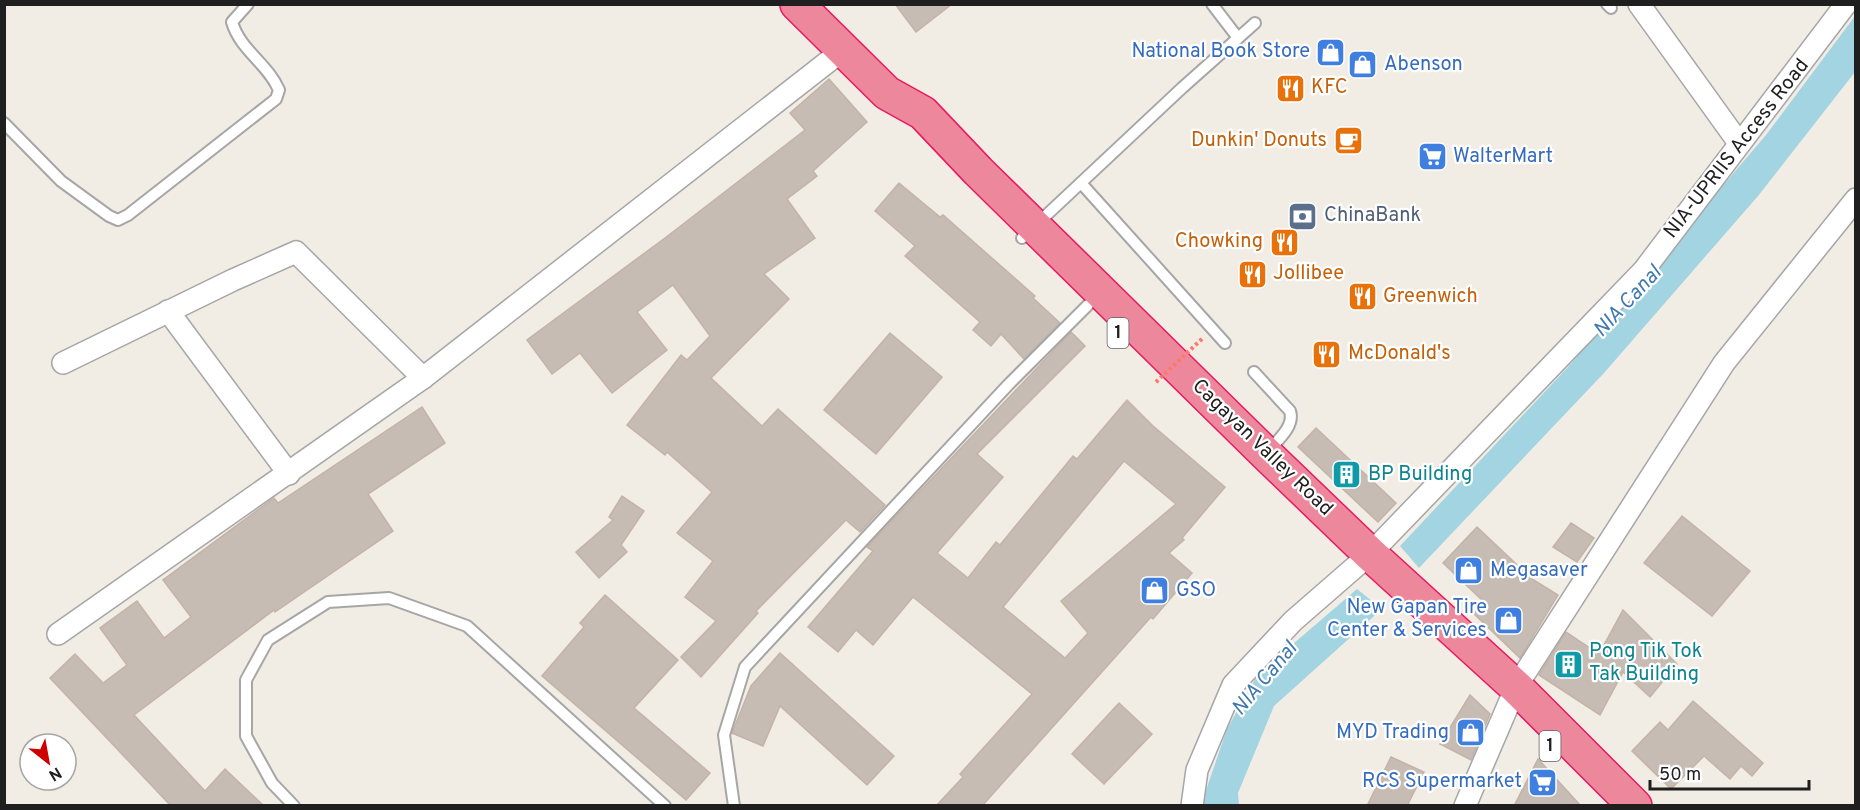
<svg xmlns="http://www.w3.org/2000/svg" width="1860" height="810" font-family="Overpass,sans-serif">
  <rect width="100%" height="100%" fill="#f1ede5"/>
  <g fill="#a2d4e2">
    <path d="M1855,16V72L1758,196L1604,373L1419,568L1400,546L1568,367L1766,135Z"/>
    <path d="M1357,589L1382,609L1274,706L1238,793L1239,805H1201L1227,729L1258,674Z"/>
  </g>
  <g fill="#c6bcb4" stroke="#c4b3a6" stroke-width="1.5" fill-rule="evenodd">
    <path d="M895,4H952L916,32Z"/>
    <path d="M829,79L867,122L813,171L817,176L787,199L815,238L764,274L789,299L711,378L762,426L778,409L885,505L860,532L846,520L756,611L758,613L701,677L681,657L716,621L685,597L713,561L677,533L712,492L667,452L665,455L627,425L681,355L687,360L710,336L673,285L637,312L667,350L612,393L580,353L552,374L527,340L665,238L805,130L790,113Z"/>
    <path d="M899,183L940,217L943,215L1035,296L1033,298L1060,323L1024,359L1001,334L991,346L973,330L980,322L905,256L915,246L875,211Z"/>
    <path d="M1071,332L1085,346L977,454L1003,477L937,553L968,578L996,542L1000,545L1073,456L1077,459L1127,400L1153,426L1225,487L1182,538L1184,540L1169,553L1192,573L1153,619L1151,617L982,806H936L963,777L960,774L1032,694L913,597L873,645L856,630L838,652L808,627L873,551L867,547ZM1124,461L1176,504L1061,601L1088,633L1065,658L1003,607Z"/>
    <path d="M890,333L942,377L876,454L824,410Z"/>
    <path d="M422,407L445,443L368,494L393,531L275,612L274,610L134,715L205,791L225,769L264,806H171L50,678L75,654L103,683L127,665L100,628L137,601L164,638L191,617L163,580L274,498L278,503Z"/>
    <path d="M1316,428L1396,503L1378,522L1298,447Z"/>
    <path d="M622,496L644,511L621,545L627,552L599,578L576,552L613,520L609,517Z"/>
    <path d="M1682,516L1750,571L1712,616L1644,563Z"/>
    <path d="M1571,523L1594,538L1577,562L1553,547Z"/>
    <path d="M1477,527L1532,579L1558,595L1520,658L1474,614L1484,602L1443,563Z"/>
    <path d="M605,595L678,660L634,708L710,773L686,800L542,676L584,627L580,623Z"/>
    <path d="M1623,610L1677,664L1650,697L1623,672L1600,715L1539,675L1566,632L1599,654Z"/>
    <path d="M780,653L894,756L867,785L780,706L763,746L732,733L751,686Z"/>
    <path d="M1470,695L1490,714L1471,760L1440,744Z"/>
    <path d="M1693,701L1763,763L1752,776L1741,766L1730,779L1704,756L1671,789L1632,751L1660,722L1668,730Z"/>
    <path d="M1119,703L1152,734L1104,784L1072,754Z"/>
    <path d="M1391,757L1424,772L1407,806H1367Z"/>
    <path d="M1538,759L1581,806H1514Z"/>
  </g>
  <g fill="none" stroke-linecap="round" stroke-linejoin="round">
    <defs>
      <g id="lane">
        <path d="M1212,4L1238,38"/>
        <path d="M1607,4L1611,8"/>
        <path d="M4,123L61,181L109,216L118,220L128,215L276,99L279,90C268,64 240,50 232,22L248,4"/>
        <path d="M1081,183L1225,343"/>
        <path d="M1022,238L1182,88L1255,23"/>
        <path d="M1254,372L1290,411C1295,426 1278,440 1268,451"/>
        <path d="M294,806L272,783L246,736V680L268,640L328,602L389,598L467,626L665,806"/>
        <path d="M734,806L724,735L745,667L1008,385L1088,305"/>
      </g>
      <g id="street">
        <path d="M1639,4L1739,143"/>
        <path d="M168,311L289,474"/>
        <path d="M63,363L233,280L296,252L423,378"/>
        <path d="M58,634L423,378L843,50"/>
        <path d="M1192,806L1197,770L1233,685L1293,621L1370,554L1644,270L1846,4"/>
        <path d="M1465,806L1516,687L1724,363L1856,199"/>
      </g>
      <path id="highway" d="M797,4L887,93L923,113L978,171L1266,454L1370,554L1516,687L1635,806"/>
    </defs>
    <use href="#lane" stroke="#a6a6a6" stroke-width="14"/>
    <use href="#street" stroke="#a6a6a6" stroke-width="24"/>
    <use href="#highway" stroke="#e81961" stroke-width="36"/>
    <use href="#lane" stroke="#fff" stroke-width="10"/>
    <use href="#street" stroke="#fff" stroke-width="21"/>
    <use href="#highway" stroke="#ed879b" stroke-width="33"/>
    <path stroke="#ff7768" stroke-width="4" stroke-dasharray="3 3" stroke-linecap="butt" d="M1156,382L1204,337"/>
  </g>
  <defs>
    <symbol id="shop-square" viewBox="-11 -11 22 22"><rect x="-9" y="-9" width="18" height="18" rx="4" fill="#3f7fe0" stroke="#fff"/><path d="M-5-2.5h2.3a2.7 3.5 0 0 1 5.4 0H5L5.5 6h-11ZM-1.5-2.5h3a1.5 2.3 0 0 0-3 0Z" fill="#fff"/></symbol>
    <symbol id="restaurant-square" viewBox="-11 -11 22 22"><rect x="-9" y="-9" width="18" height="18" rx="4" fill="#e8710a" stroke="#fff"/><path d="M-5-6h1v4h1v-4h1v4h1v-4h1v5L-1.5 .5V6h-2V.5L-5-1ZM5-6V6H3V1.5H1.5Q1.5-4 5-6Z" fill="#fff"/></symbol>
    <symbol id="cafe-square" viewBox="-11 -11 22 22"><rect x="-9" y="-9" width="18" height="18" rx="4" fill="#e8710a" stroke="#fff"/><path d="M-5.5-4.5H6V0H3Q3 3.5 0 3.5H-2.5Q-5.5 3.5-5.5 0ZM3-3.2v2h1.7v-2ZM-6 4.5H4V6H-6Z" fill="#fff"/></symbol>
    <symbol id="supermarket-square" viewBox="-11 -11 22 22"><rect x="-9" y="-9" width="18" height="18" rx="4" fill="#3f7fe0" stroke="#fff"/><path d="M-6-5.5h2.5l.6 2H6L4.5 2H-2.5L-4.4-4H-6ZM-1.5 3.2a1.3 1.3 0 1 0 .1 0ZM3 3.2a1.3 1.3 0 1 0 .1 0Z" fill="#fff"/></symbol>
    <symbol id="bank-square" viewBox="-11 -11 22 22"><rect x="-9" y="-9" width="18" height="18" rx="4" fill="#5c6f8a" stroke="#fff"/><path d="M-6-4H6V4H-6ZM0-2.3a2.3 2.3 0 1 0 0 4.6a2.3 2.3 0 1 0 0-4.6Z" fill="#fff"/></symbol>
    <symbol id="building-square" viewBox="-11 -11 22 22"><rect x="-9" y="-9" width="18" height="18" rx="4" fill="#0f9aa8" stroke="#fff"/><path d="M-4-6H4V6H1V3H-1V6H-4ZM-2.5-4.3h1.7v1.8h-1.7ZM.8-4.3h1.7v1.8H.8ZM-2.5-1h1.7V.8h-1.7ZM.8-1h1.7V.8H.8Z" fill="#fff"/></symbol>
  </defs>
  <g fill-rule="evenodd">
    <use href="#shop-square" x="1314" y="36" width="33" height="33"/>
    <use href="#shop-square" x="1346" y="48" width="33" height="33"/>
    <use href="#restaurant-square" x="1274" y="72" width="33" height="33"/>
    <use href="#cafe-square" x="1332" y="124" width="33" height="33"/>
    <use href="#supermarket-square" x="1416" y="140" width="33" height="33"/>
    <use href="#bank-square" x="1286" y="200" width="33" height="33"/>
    <use href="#restaurant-square" x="1268" y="226" width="33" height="33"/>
    <use href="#restaurant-square" x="1236" y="258" width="33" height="33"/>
    <use href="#restaurant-square" x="1346" y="280" width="33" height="33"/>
    <use href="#restaurant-square" x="1310" y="338" width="33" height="33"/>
    <use href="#building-square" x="1330" y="458" width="33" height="33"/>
    <use href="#shop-square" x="1452" y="554" width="33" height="33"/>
    <use href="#shop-square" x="1138" y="574" width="33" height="33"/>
    <use href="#shop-square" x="1492" y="604" width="33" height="33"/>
    <use href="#building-square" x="1552" y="648" width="33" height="33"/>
    <use href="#shop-square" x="1454" y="716" width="33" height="33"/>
    <use href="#supermarket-square" x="1526" y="766" width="33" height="33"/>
  </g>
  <g text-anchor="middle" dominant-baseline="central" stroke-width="4.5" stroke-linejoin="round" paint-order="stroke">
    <g fill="#fff" stroke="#626262" stroke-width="1.5">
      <rect x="1107.5" y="318" width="21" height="30" rx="4.5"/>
      <rect x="1539.5" y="731" width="21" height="30" rx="4.5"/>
    </g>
    <g font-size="18" font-weight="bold" fill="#1f1f1f">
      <text x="1118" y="333">1</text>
      <text x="1550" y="746">1</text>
    </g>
    <g font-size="20" fill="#366cbe" stroke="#fff" text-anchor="end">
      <text x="1310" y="52">National Book Store</text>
      <text x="1384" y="65" text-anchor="start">Abenson</text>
      <text x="1453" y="157" text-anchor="start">WalterMart</text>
      <text x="1490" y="571" text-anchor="start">Megasaver</text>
      <text x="1176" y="591" text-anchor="start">GSO</text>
      <text x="1487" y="608">New Gapan Tire<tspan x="1487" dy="23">Center &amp; Services</tspan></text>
      <text x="1449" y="733">MYD Trading</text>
      <text x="1522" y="782">RCS Supermarket</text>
    </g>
    <g font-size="20" fill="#c56008" stroke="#fff" text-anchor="start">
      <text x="1311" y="88">KFC</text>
      <text x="1327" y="141" text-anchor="end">Dunkin' Donuts</text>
      <text x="1263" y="242" text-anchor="end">Chowking</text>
      <text x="1273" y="274">Jollibee</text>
      <text x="1383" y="297">Greenwich</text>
      <text x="1348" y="354">McDonald's</text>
    </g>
    <g font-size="20" fill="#1f1f1f" stroke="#fff">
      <text transform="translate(1737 149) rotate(-52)">NIA-UPRIIS Access Road</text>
      <text transform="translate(1262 448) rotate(44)">Cagayan Valley Road</text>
    </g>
    <g font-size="20" fill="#4e5e75" stroke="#fff" text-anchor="start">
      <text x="1324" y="216">ChinaBank</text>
    </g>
    <g font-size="20" fill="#0d838f" stroke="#fff" text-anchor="start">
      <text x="1368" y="475">BP Building</text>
      <text x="1589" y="652">Pong Tik Tok<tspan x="1589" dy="23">Tak Building</tspan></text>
    </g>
    <g font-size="21" font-style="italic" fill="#4179af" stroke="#fff">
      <text transform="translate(1628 302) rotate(-47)">NIA Canal</text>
      <text transform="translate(1265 679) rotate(-50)">NIA Canal</text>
    </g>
  </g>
  <rect width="1860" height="810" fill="none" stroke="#1f1f1f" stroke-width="12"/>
  <g transform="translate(48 762) rotate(149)"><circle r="28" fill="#ffffff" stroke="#a5a5a5" stroke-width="1.5"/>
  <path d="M0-4.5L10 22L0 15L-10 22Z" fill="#cf0001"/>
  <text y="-9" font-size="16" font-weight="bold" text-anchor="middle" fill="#1f1f1f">N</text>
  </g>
  <path d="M1650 780v9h159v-9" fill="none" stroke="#1f1f1f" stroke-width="3"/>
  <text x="1659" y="780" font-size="18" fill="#1f1f1f" stroke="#ffffff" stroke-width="4.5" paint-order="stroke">50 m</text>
</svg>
